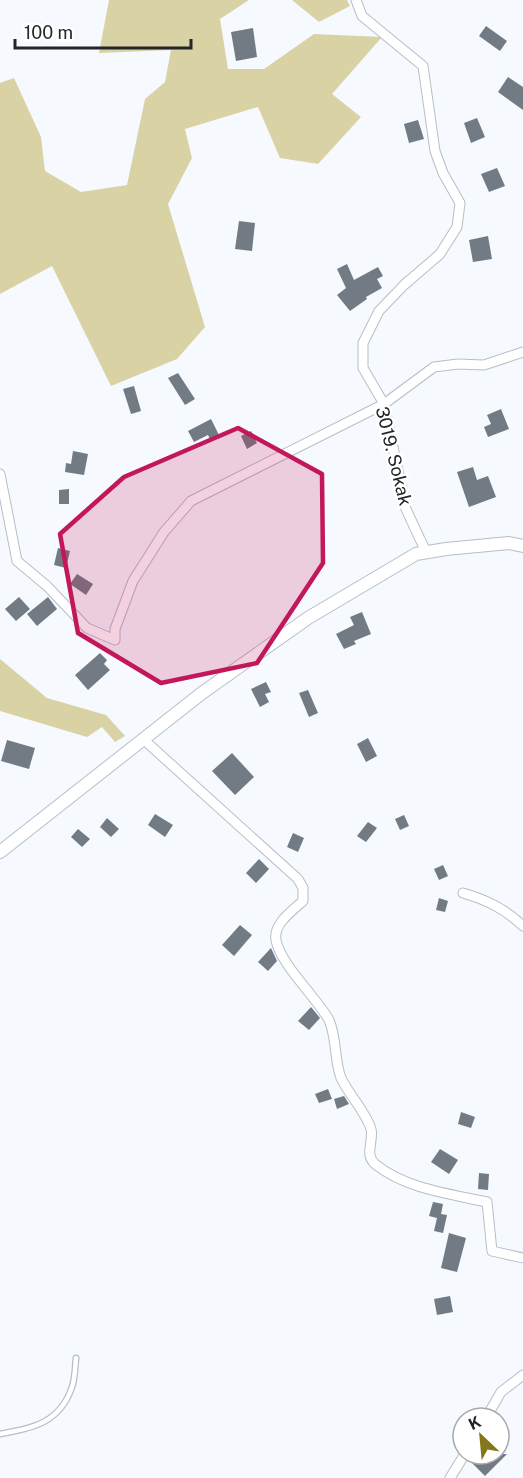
<svg xmlns="http://www.w3.org/2000/svg" width="523" height="1478" font-family="'Public Sans',sans-serif">
  <rect width="100%" height="100%" fill="#f6faff"/>
  <g fill="#d9d2a5">
    <path d="M109,0H249L220,19L228,69H264L314,34L382,37L332,94L361,117L318,164L280,158L258,107L185,129L192,158L168,204L205,327L177,359L111,386L52,266L0,294V83L14,78L41,137L45,171L81,192L127,185L145,99L165,82L171,50L99,53Z"/>
    <path d="M292,0H347L350,6L319,22Z"/>
    <path d="M0,659L47,698L106,715L125,736L115,742L102,727L87,737L0,711Z"/>
  </g>
  <g fill="#727a84">
    <path d="M486,26L507,41L500,51L479,36Z"/>
    <path d="M253,28L257,57L236,61L231,32Z"/>
    <path d="M508,77L523,87V110L498,92Z"/>
    <path d="M477,118L485,137L471,143L464,123Z"/>
    <path d="M418,120L424,139L409,143L404,124Z"/>
    <path d="M497,168L505,186L489,192L481,174Z"/>
    <path d="M239,221L255,223L252,251L235,249Z"/>
    <path d="M488,236L492,259L473,262L469,240Z"/>
    <path d="M347,264L354,280L378,267L383,276L377,279L382,288L366,297L367,299L350,311L337,295L346,288L337,269Z"/>
    <path d="M178,373L195,399L185,405L168,378Z"/>
    <path d="M134,386L141,411L131,414L123,389Z"/>
    <path d="M501,409L509,429L488,437L484,427L491,424L487,415Z"/>
    <path d="M211,419L220,437L211,441L208,435L194,442L188,431Z"/>
    <path d="M251,431L257,443L247,449L241,436Z"/>
    <path d="M73,451L88,454L84,475L65,472L66,463L71,464Z"/>
    <path d="M473,467L477,480L488,476L496,497L469,507L457,472Z"/>
    <path d="M69,489V504H59V490Z"/>
    <path d="M58,548L70,551L66,568L54,565Z"/>
    <path d="M77,574L93,584L86,595L70,584Z"/>
    <path d="M19,597L30,609L16,621L5,609Z"/>
    <path d="M48,597L57,609L37,626L27,614Z"/>
    <path d="M362,612L371,634L354,641L356,644L344,649L336,634L354,625L350,617Z"/>
    <path d="M100,653L107,660L104,664L110,670L88,690L75,675Z"/>
    <path d="M266,682L271,692L265,694L269,702L260,707L251,689Z"/>
    <path d="M308,690L318,713L309,717L299,693Z"/>
    <path d="M368,738L377,756L366,762L357,744Z"/>
    <path d="M7,740L35,748L29,769L1,761Z"/>
    <path d="M232,753L254,777L235,795L212,771Z"/>
    <path d="M155,814L173,825L165,837L148,825Z"/>
    <path d="M404,815L409,826L400,830L395,819Z"/>
    <path d="M107,818L119,829L111,837L100,827Z"/>
    <path d="M368,822L377,828L366,842L357,836Z"/>
    <path d="M78,829L90,839L82,847L71,837Z"/>
    <path d="M293,833L304,838L298,852L287,847Z"/>
    <path d="M259,859L269,869L256,883L246,873Z"/>
    <path d="M443,865L448,876L439,880L434,869Z"/>
    <path d="M439,898L448,901L445,912L436,910Z"/>
    <path d="M240,925L252,935L234,956L222,945Z"/>
    <path d="M271,948L277,961L268,971L258,962Z"/>
    <path d="M311,1007L320,1018L309,1030L298,1021Z"/>
    <path d="M328,1089L332,1099L319,1103L315,1094Z"/>
    <path d="M344,1096L349,1104L337,1109L334,1099Z"/>
    <path d="M461,1112L475,1117L471,1128L458,1124Z"/>
    <path d="M440,1149L458,1160L449,1174L431,1162Z"/>
    <path d="M479,1173L489,1174L488,1190L478,1189Z"/>
    <path d="M433,1202L443,1204L441,1214L447,1215L443,1233L434,1231L437,1218L429,1216Z"/>
    <path d="M449,1233L466,1238L457,1272L441,1268Z"/>
    <path d="M450,1296L453,1312L437,1315L434,1299Z"/>
    <path d="M482,1454H507L485,1476L472,1463Z"/>
  </g>
  <g fill="none" stroke-linecap="round" stroke-linejoin="round">
    <defs>
      <path id="service" d="M0,1434C33,1428 60,1423 72,1387C75,1379 75,1368 76,1358"/>
      <g id="minor">
        <path d="M356,0L362,16L423,66L435,151L443,173L460,203L457,227L440,254L404,285L379,311L363,343V368L384,404L406,509L426,552"/>
        <path d="M0,474L17,561L47,586L87,628L115,640V629L133,581L164,532L191,501L384,404L434,367L458,364L484,365L523,352"/>
        <path d="M143,739L298,879L303,888V901C292,911 273,924 276,940C280,964 317,998 329,1020C337,1038 334,1060 341,1078C349,1095 366,1112 371,1129C374,1141 364,1154 375,1164C406,1189 450,1194 487,1202L492,1251L523,1258"/>
        <path d="M463,893C487,900 505,909 523,926"/>
        <path d="M486,1418L501,1392L523,1375"/>
        <path d="M450,1478L465,1454"/>
      </g>
      <path id="tertiary" d="M0,852L202,693L308,618L416,554L446,549L509,543L523,546"/>
    </defs>
    <use href="#service" stroke="#b5bec9" stroke-width="7"/>
    <use href="#minor" stroke="#b5bec9" stroke-width="11"/>
    <use href="#tertiary" stroke="#b5bec9" stroke-width="14"/>
    <use href="#service" stroke="#fff" stroke-width="4.5"/>
    <use href="#minor" stroke="#fff" stroke-width="9"/>
    <use href="#tertiary" stroke="#fff" stroke-width="12"/>
  </g>
  <path fill="#c2185b" fill-opacity="0.2" stroke="#c2185b" stroke-width="4.5" stroke-linejoin="round" d="M238,428L322,474L323,563L257,663L161,683L78,633L60,534L124,477Z"/>
  <g text-anchor="middle" dominant-baseline="central" stroke-width="5" stroke-linejoin="round" paint-order="stroke">
    <g font-size="18" fill="#222529" stroke="#fff">
      <text transform="translate(394 456) rotate(76)">3019. Sokak</text>
    </g>
  </g>
  <g transform="translate(481 1436) rotate(334)"><circle r="28" fill="#ffffff" stroke="#a7a8a9" stroke-width="1.5"/>
  <path d="M0-4.5L10 22L0 15L-10 22Z" fill="#857619"/>
  <text y="-9" font-size="16" font-weight="bold" text-anchor="middle" fill="#222529">K</text>
  </g>
  <path d="M15 39v9h176v-9" fill="none" stroke="#222529" stroke-width="3"/>
  <text x="24" y="39" font-size="18" fill="#222529" stroke="#ffffff" stroke-width="4.5" paint-order="stroke">100 m</text>
</svg>
